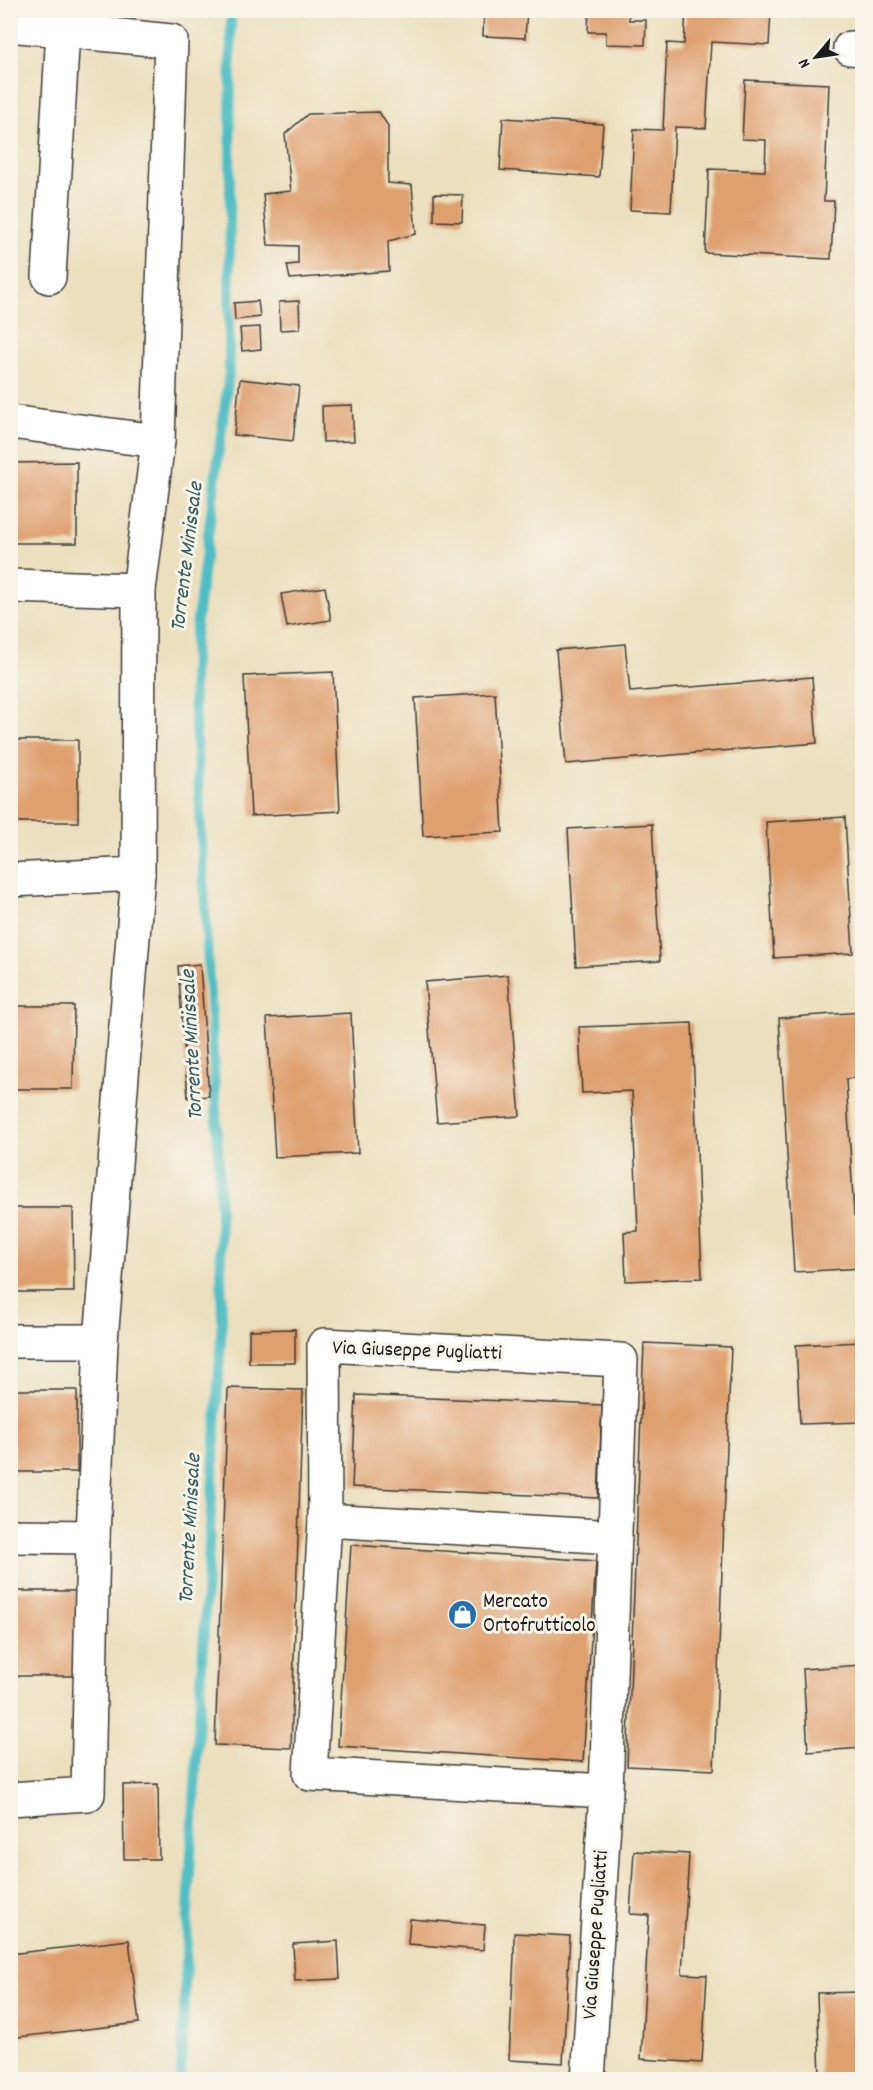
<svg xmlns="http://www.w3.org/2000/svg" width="873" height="2090" font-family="Dekko,sans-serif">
  <rect width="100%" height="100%" fill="#f7f3e8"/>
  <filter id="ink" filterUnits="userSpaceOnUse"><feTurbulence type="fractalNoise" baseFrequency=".0167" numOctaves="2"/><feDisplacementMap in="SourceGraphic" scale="12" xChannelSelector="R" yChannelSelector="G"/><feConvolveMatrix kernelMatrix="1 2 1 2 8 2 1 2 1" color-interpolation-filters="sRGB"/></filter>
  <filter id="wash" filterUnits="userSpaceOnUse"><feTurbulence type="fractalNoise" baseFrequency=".008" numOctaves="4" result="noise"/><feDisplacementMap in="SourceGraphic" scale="24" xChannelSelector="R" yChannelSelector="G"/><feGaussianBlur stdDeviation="1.35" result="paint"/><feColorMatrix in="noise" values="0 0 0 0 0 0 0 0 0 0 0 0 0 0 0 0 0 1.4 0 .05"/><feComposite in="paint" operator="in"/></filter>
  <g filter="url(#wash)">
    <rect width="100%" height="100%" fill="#ebdfbe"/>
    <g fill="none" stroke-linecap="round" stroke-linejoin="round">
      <path stroke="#4fbec4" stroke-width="10" d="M181,2080L189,1889L222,1321L219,1166L193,683L195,636L229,373L231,10"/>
    </g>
    <g id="blocks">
      <g fill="#dfa070">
        <path d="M484,10H527L525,38L483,36Z"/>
        <path d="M589,10H629V20H646L645,45L606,44V32H588Z"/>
        <path d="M686,10H771L769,45L711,42L706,128L675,127L671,212L630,210L634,129L663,130L667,43L684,44Z"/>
        <path d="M745,80L829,84L824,201H834L831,259L705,253L709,169L765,171L766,140L742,139Z"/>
        <path d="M379,112L388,126V183L412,185L416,234L388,241L389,271L290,279L287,265L298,264V246L268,245L263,194L291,191L285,134L308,114Z"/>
        <path d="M503,118L603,124L599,177L500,170Z"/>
        <path d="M434,194L463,195L462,222L434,221Z"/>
        <path d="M258,301L260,317L235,320L234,303Z"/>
        <path d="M299,301L300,329L280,330L279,302Z"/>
        <path d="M260,327L261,349L242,351L240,328Z"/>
        <path d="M240,379L299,386L293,441L234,435Z"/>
        <path d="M352,405L354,441L323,442L322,406Z"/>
        <path d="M77,462V543H10V463Z"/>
        <path d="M325,587L331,620L287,627L281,594Z"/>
        <path d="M625,644L630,692L812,677L817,743L566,764L556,650Z"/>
        <path d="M333,672L340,811L251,816L244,676Z"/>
        <path d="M495,693L503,832L423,836L415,698Z"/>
        <rect x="10" y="740" width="68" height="82"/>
        <path d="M845,817L853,953L774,958L766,822Z"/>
        <path d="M652,824L660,961L576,966L568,829Z"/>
        <path d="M200,964L209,1096L188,1098L178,966Z"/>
        <path d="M508,975L520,1116L437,1122L425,982Z"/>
        <path d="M10,1006H74L73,1089H10Z"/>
        <path d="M862,1012V1077L846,1079L854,1216L862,1215V1268L794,1272L779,1018Z"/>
        <path d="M351,1013L358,1153L275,1157L267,1018Z"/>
        <path d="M692,1023L702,1278L626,1281L624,1232L638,1231L632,1091L582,1093L579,1027Z"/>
        <path d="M10,1208H73L74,1292H10Z"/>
        <path d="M295,1329V1363H249V1330Z"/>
        <path d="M862,1342V1422L800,1424L796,1345Z"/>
        <path d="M644,1343L731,1347L714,1770L627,1766Z"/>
        <path d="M228,1388L303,1390L291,1748L215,1745Z"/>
        <rect x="10" y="1390" width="67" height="82"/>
        <path d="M356,1395L602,1405L598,1498L352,1487Z"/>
        <path d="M351,1545L596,1561L583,1762L338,1746Z"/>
        <rect x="10" y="1591" width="67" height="85"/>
        <path d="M862,1665V1748L808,1752L803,1669Z"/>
        <path d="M158,1784L159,1859H124L123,1785Z"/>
        <path d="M634,1851L689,1854L682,1974L707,1975L702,2063L641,2059L649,1915L630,1914Z"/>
        <path d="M410,1919L485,1925L483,1950L408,1944Z"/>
        <path d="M514,1933L570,1936L563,2063L509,2060L514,1955Z"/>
        <path d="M129,1940L139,2023L10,2038V1954Z"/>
        <path d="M338,1941L340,1979L295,1981L293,1944Z"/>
        <path d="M862,1992V2075L820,2077L817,1993Z"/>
      </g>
    </g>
  </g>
  <g filter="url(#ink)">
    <use href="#blocks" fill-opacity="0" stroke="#3b3934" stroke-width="1.5"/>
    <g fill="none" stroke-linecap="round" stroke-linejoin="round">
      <defs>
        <g id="minor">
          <path d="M10,25L171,41L158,441"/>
          <path d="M850,48L862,49"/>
          <path d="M49,277L63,30"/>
          <path d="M10,422L158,441L139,590L138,874L10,880"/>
          <path d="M10,586L139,590"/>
          <path d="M10,1341H101L93,1537L10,1536"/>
          <path d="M101,1341L138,874"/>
          <path d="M325,1520L615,1537"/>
          <path d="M10,1799L88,1794L93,1537"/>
          <path d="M588,2080L606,1791L621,1360L324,1345L325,1520L310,1774L606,1791"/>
        </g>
      </defs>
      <use href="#minor" stroke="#3b3934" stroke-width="36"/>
      <use href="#minor" stroke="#fff" stroke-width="33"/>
    </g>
  </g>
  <defs>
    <symbol id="shop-disc" viewBox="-11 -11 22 22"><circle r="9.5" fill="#1f6fb2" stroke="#f7f3e8"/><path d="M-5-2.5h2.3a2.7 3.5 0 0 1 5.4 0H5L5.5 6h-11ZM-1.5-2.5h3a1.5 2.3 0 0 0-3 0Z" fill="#fff"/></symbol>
  </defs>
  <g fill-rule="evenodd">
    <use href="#shop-disc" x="446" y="1598" width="33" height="33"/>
  </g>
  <g text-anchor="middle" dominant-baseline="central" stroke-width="6" stroke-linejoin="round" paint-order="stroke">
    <g font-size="21" fill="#1c1c1c" stroke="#f7f3e8">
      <text transform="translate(417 1352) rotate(2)">Via Giuseppe Pugliatti</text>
      <text transform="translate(597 1935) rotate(-86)">Via Giuseppe Pugliatti</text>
    </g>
    <g font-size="21" fill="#1c1c1c" stroke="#f7f3e8" text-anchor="start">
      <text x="483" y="1603">Mercato<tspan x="483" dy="24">Ortofrutticolo</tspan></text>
    </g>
    <g font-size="22" font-style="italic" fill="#305d5f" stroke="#f7f3e8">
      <text transform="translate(188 557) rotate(-83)">Torrente Minissale</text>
      <text transform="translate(193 1045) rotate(-93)">Torrente Minissale</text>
      <text transform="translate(191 1529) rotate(-87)">Torrente Minissale</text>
    </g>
  </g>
  <rect width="873" height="2090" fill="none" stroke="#f7f3e8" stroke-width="36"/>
  <g transform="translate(816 57) rotate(241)" stroke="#f7f3e8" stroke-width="4.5" paint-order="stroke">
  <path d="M0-4.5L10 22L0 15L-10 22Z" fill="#1c1c1c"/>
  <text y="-9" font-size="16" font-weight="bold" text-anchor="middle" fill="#1c1c1c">N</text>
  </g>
</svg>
